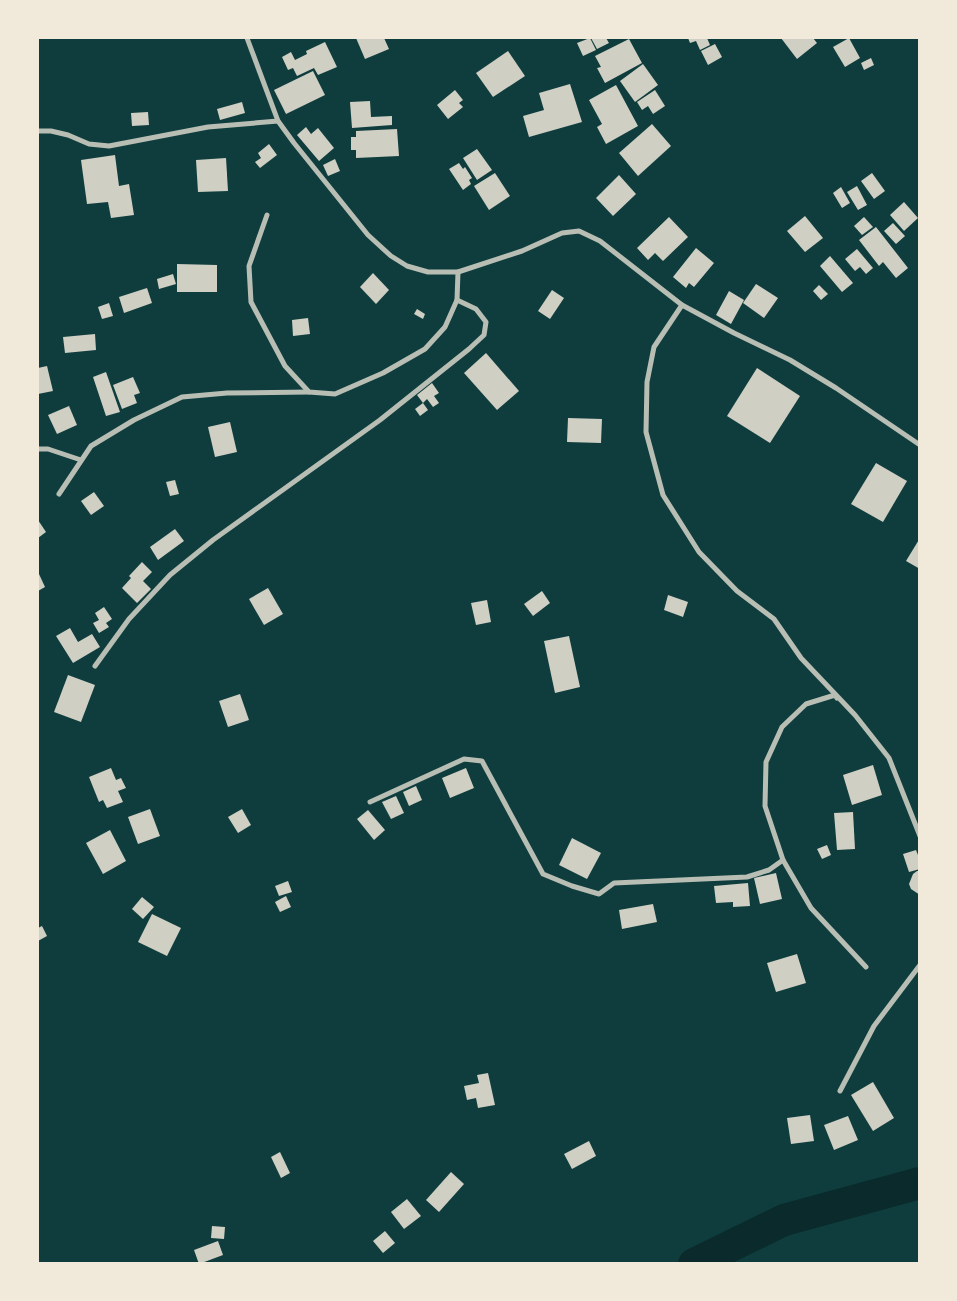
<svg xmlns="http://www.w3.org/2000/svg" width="957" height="1301" font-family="Roboto,sans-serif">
  <rect width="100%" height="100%" fill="#0f3d3e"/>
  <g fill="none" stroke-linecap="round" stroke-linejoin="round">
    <path stroke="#0a2a2b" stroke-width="32" d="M694,1264L784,1220L920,1183"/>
  </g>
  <g fill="#cfcfc3">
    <path d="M356,38H384L389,49L365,59Z"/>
    <path d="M590,38L596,50L583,56L577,43Z"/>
    <path d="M591,38H606L609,43L597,49Z"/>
    <path d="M688,38H707L710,45L700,50L696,41L690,43Z"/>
    <path d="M781,38H813L817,43L797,59Z"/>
    <path d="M849,38L860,58L845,67L833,47Z"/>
    <path d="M629,39L642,63L605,83L597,68L601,67L595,56Z"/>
    <path d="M325,42L337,67L318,75L314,68L297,76L293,68L288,70L282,57L291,52L295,60L307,54L306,51Z"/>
    <path d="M715,44L722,57L708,65L701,51Z"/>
    <path d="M508,51L525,76L493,97L476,73Z"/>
    <path d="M871,58L874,65L864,70L861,63Z"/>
    <path d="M643,64L658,85L635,102L620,81Z"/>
    <path d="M313,71L325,95L286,114L274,90Z"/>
    <path d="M570,84L582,122L529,137L523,116L544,110L539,93Z"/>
    <path d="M616,85L638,126L606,144L597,127L602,124L589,100Z"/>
    <path d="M455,90L463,100L459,103L463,107L448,119L437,105Z"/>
    <path d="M655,90L665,106L653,114L648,106L642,110L637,102Z"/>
    <path d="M370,101L371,117L392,116V125L352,128L350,102Z"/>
    <path d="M242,102L245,113L220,120L217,109Z"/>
    <path d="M148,112L149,125L132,126L131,113Z"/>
    <path d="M652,124L671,146L638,176L619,153Z"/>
    <path d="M306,127L311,134L318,128L334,148L319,161L297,135Z"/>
    <path d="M397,129L399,156L356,158V150H351V137H356V131Z"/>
    <path d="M269,144L277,155L260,168L255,162L261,158L258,153Z"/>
    <path d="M477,149L492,170L477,180L463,158Z"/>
    <path d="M115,155L119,186L129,184L134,215L111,218L108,202L87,204L81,160Z"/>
    <path d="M226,158L228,191L198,192L196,160Z"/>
    <path d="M335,159L340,171L328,176L323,165Z"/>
    <path d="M459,163L463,169L465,167L472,178L469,180L471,184L463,190L449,169Z"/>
    <path d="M495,173L510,196L489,210L474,186Z"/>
    <path d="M872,173L885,191L874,199L861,181Z"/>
    <path d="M619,175L636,194L613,216L596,198Z"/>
    <path d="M857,186L867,205L858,210L847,192Z"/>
    <path d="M841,187L850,203L842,208L833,193Z"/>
    <path d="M904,202L918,218L904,231L890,215Z"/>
    <path d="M805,216L823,238L805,252L787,231Z"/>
    <path d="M669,217L688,237L663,261L655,253L648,260L637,248Z"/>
    <path d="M864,217L873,227L862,235L854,226Z"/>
    <path d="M893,223L905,236L896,244L884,231Z"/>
    <path d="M876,227L908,268L896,278L883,262L879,266L859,240Z"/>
    <path d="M696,248L714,263L694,287L689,283L686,288L673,277Z"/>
    <path d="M857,249L873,268L866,274L860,267L855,271L845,259Z"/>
    <path d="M830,256L853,283L842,292L820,266Z"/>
    <path d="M177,264L217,265V292H177Z"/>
    <path d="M373,273L389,290L376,304L360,287Z"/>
    <path d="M173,274L176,284L159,289L157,279Z"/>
    <path d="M756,284L778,298L764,318L743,303Z"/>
    <path d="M819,285L828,294L821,300L813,291Z"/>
    <path d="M147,288L152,303L124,313L119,297Z"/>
    <path d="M552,290L564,298L550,319L538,311Z"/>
    <path d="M729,291L744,300L731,324L716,315Z"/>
    <path d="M109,303L113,316L102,319L98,307Z"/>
    <path d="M417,309L425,314L423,319L414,314Z"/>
    <path d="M308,318L310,334L293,336L292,320Z"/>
    <path d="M95,334L96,350L65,353L63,337Z"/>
    <path d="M486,353L519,391L497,410L464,373Z"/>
    <path d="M47,366L53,391L38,394V368Z"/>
    <path d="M757,368L800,396L770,443L727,416Z"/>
    <path d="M106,372L120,412L106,416L93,377Z"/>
    <path d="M133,377L140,393L134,395L137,403L122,409L113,385Z"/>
    <path d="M432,383L439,393L434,396L439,403L433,407L427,399L423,403L428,410L420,416L415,409L423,403L417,395Z"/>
    <path d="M69,406L77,425L57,434L48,415Z"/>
    <path d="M568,418L602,419L601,443L567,442Z"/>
    <path d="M230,422L237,452L215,457L208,427Z"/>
    <path d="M876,463L907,481L883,522L851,504Z"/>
    <path d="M175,480L179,494L170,496L166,482Z"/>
    <path d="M94,492L104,506L91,515L81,501Z"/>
    <path d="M38,520L46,532L38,538Z"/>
    <path d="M175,529L184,541L158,560L150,547Z"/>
    <path d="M920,538V569L906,561Z"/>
    <path d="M142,562L152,572L143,581L151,589L137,603L122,588L131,578L129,576Z"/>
    <path d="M39,574L45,587L38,591V575Z"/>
    <path d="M268,588L283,614L264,625L249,599Z"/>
    <path d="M542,591L550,603L533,616L524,604Z"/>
    <path d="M668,595L688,602L683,617L664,610Z"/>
    <path d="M487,600L491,622L476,625L471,603Z"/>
    <path d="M104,607L112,619L106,623L109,627L99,633L93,623L99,620L95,613Z"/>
    <path d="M70,628L78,642L92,634L100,647L73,663L56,636Z"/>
    <path d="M569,636L580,687L555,693L544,641Z"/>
    <path d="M68,675L95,685L81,722L54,712Z"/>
    <path d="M240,694L249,720L228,727L219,701Z"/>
    <path d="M873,765L882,795L852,805L843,775Z"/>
    <path d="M111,768L116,780L121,778L126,788L118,791L123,802L107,808L103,800L99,802L89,777Z"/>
    <path d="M466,768L474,788L450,798L442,778Z"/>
    <path d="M416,786L422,800L409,806L403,792Z"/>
    <path d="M396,796L404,813L391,819L382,802Z"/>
    <path d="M150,809L160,836L138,844L128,817Z"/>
    <path d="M242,809L251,825L238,833L228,817Z"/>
    <path d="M368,810L385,830L374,840L357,819Z"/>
    <path d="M853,812L855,849L837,850L834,813Z"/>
    <path d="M110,830L126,861L103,874L86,843Z"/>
    <path d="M572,838L601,853L587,879L559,865Z"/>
    <path d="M827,845L831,855L822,859L817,849Z"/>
    <path d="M916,850L920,860V869L909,872L903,854Z"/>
    <path d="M917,871H920V895L911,889L909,884L913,874Z"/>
    <path d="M776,873L782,899L760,904L754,878Z"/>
    <path d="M288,881L292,892L279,896L275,886Z"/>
    <path d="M748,883L750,906L733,907V902L716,903L714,886Z"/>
    <path d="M286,896L291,907L280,912L275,902Z"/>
    <path d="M142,897L154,907L143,919L132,909Z"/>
    <path d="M653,904L657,922L622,929L619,910Z"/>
    <path d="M152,914L181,928L167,956L138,942Z"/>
    <path d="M42,926L47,936L38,941V928Z"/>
    <path d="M797,954L806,983L776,992L767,963Z"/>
    <path d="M488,1073L495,1105L478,1108L476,1098L467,1100L464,1086L479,1083L477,1075Z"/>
    <path d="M873,1082L894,1118L873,1131L851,1095Z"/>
    <path d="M810,1115L814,1141L791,1144L787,1118Z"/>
    <path d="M848,1116L858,1140L834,1150L824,1125Z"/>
    <path d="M589,1141L596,1156L572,1169L564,1154Z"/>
    <path d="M280,1152L290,1173L281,1178L271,1157Z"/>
    <path d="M451,1172L464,1184L439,1212L426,1200Z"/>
    <path d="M407,1199L421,1216L404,1229L391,1212Z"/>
    <path d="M212,1226L225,1227L224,1239L211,1238Z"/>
    <path d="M385,1231L395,1243L383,1253L373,1241Z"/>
    <path d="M218,1241L223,1255L199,1264L194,1250Z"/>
  </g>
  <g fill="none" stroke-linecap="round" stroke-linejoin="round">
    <g stroke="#b8beb3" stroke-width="5">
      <path d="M247,38L278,121L294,143L368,235L391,256L407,266L428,272H458L522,251L562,233L579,231L600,241L682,305L734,333L790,360L836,388L920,445"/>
      <path d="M38,131H51L68,135L89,144L109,146L208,127L278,121"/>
      <path d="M267,215L249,266L251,302L285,366L309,392L335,394L383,373L425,349L445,327L457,300L458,272"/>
      <path d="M682,305L654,347L647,382L646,432L663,495L699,552L737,591L774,619L801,658L855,715L889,758L920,836"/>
      <path d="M38,449H48L81,460"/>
      <path d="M59,494L91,446L134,420L182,397L227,393L309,392"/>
      <path d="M95,666L129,619L170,575L213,540L380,420L469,349L484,335L486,322L476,309L457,300"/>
      <path d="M837,698L835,695L806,704L782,727L766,762L765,806L783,860L811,908L866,967"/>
      <path d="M370,802L464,759L482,761L543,874L572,886L599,894L614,883L747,877L769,870L783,860"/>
      <path d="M840,1091L874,1026L920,965"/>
    </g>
  </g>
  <rect width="957" height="1301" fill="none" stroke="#f1e9da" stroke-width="78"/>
</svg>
